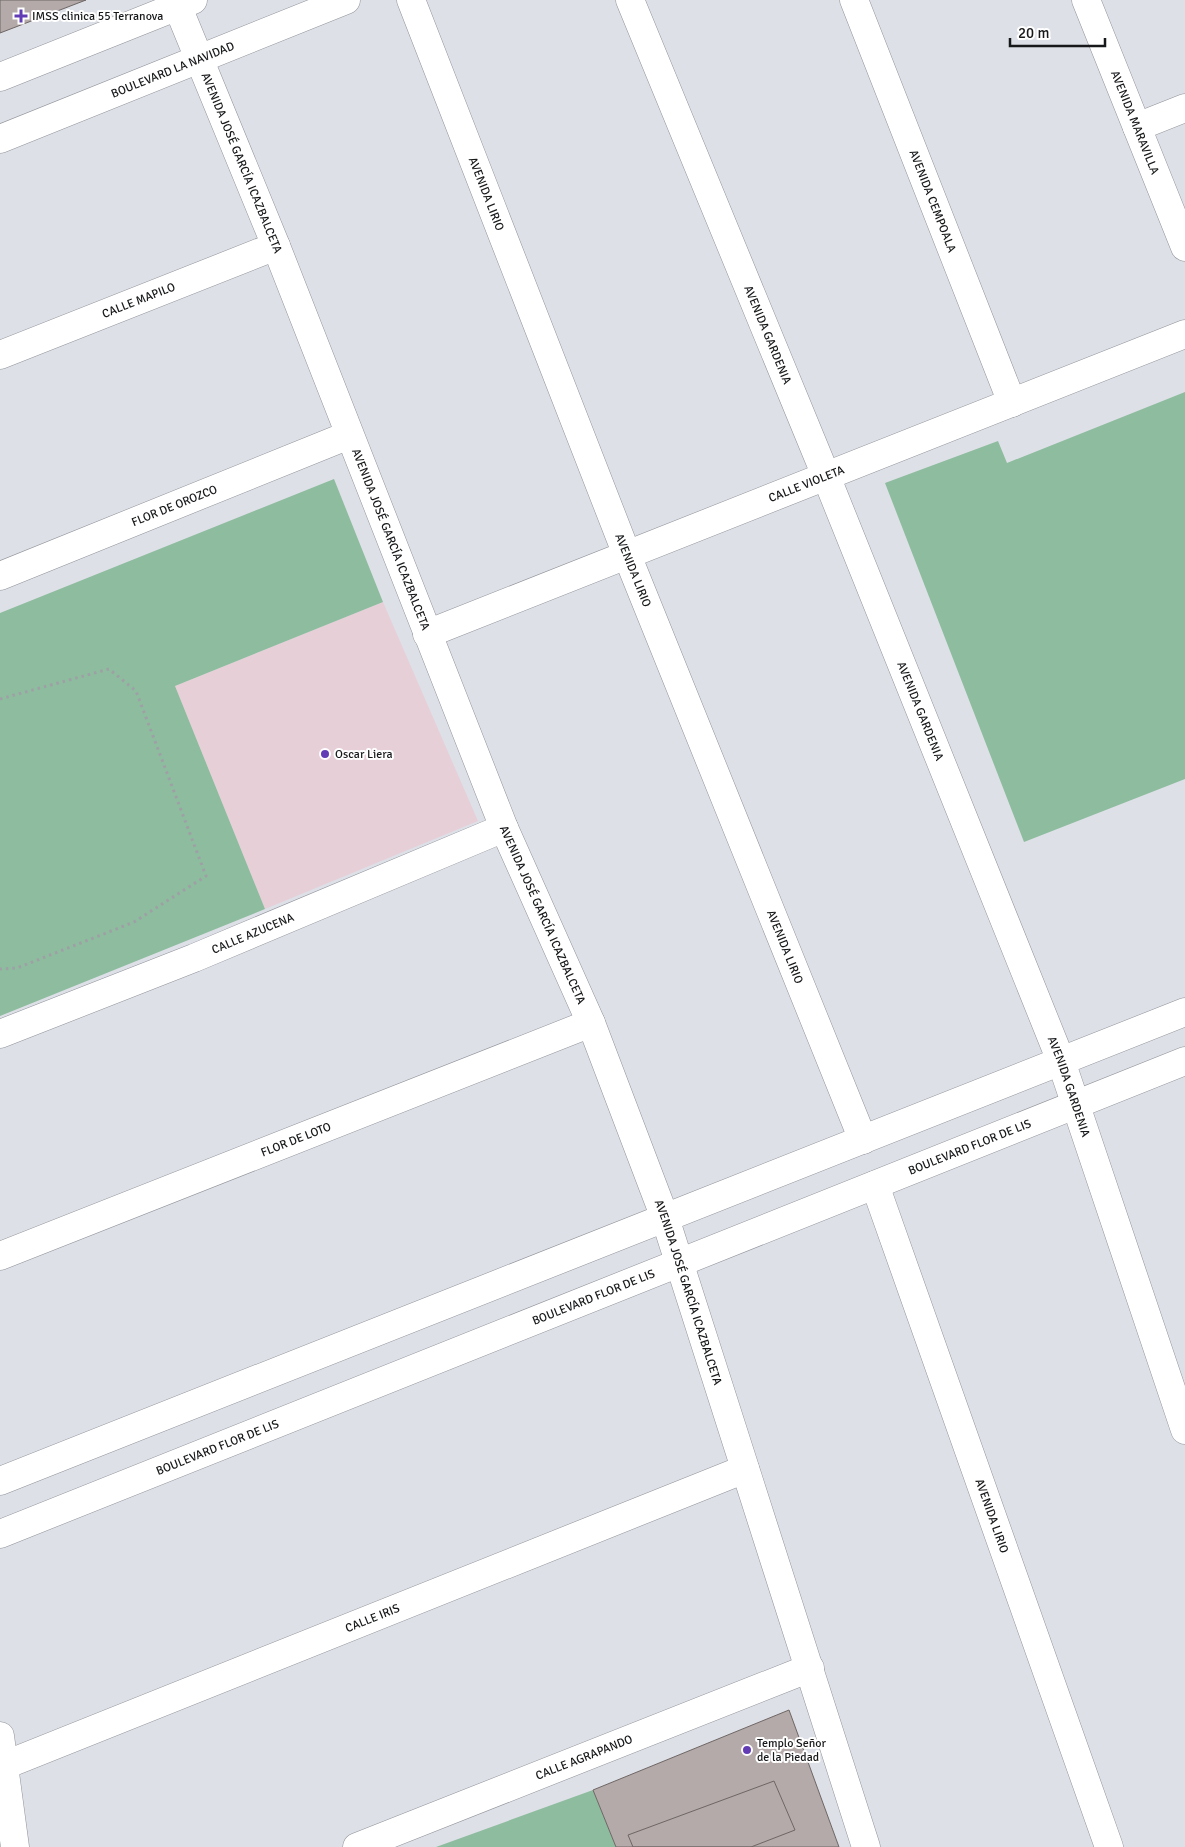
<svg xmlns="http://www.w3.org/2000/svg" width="1185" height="1847" viewBox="0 0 1185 1847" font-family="Signika,sans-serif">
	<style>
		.education { fill: #e7cfd7 }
		.green { fill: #8ebc9e }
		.building { fill: #b3aaa9; stroke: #6e6664 }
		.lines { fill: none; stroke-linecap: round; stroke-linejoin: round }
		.minor-casing { stroke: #91939a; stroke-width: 29 }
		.tertiary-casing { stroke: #91939a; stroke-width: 29 }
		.path { stroke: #9ea0a6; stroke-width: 3; stroke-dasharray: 2.5 4; stroke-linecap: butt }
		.minor { stroke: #fff; stroke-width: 28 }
		.tertiary { stroke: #fff; stroke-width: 28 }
		.poi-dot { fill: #613cb4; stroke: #fff; stroke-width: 2 }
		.labels { text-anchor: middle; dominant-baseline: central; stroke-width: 4; stroke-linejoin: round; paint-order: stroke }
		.poi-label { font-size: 12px; fill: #17181a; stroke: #fff; text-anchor: start }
		.street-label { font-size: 12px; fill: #17181a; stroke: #fff }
	</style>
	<rect width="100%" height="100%" fill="#dde0e7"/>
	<path class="education" d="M383,602L478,821L265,909L175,686Z"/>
	<path class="green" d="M1185,392V779L1024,842L885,483L998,441L1007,463Z
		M334,479L383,602L175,686L265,909L0,1016V613Z
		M593,1790L616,1847H436Z"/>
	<path class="building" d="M0,0H86L0,33Z
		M789,1710L839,1847H616L593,1790Z
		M774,1781L795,1830L751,1847H633L628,1835Z"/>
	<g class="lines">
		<defs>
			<g id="minor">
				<path id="s1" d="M175,0L276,246L504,828L591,1023L665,1218L866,1847"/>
				<path id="s2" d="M411,0L627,555L863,1140"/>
				<path id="s3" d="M630,0L826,476L1061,1061L1185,1430"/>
				<path id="s4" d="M854,0L1012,403"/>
				<path id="s5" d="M1086,0L1185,247"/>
				<path d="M1137,127L1185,108"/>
				<path id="s6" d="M0,355L276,246"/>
				<path id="s7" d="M0,576L349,435"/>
				<path id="s8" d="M427,634L1185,334"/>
				<path id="s9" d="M0,1034L194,958L504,828"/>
				<path id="s10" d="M875,1185L1109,1847"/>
				<path id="s11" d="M0,1256L591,1023"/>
				<path d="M0,1736L15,1847"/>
				<path id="s12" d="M0,1767L745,1469"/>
				<path id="s13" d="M357,1847L810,1668"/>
			</g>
			<g id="tertiary">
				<path d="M0,77L193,0"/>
				<path id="s14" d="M0,139L346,0"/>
				<path d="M0,1481L1185,1012"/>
				<path id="s15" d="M0,1534L1185,1061"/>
			</g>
		</defs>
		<use href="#minor" class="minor-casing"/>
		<use href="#tertiary" class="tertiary-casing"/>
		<path class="path" d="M0,699L109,669L136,691L206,876L134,922L17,968L0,969"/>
		<use href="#minor" class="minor"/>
		<use href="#tertiary" class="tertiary"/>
	</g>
	<g class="poi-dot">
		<path d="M18.5 8.5h5v5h5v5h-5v5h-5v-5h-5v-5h5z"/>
		<circle cx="325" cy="754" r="5"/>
		<circle cx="747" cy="1750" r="5"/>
	</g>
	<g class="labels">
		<g class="poi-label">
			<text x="32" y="16">IMSS clinica 55 Terranova</text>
			<text x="335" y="754">Oscar Liera</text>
			<text x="757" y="1743">Templo Señor<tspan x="757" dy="14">de la Piedad</tspan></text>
		</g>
		<g class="street-label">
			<text stroke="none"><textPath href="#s14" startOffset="186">BOULEVARD LA NAVIDAD</textPath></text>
			<text stroke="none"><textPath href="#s5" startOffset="132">AVENIDA MARAVILLA</textPath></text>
			<text stroke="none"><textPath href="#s1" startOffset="176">AVENIDA JOSÉ GARCÍA ICAZBALCETA</textPath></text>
			<text stroke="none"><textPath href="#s2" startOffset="208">AVENIDA LIRIO</textPath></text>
			<text stroke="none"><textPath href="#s4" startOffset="216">AVENIDA CEMPOALA</textPath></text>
			<text stroke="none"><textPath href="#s6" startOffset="149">CALLE MAPILO</textPath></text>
			<text stroke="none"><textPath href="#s3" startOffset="362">AVENIDA GARDENIA</textPath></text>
			<text stroke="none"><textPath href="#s8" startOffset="408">CALLE VIOLETA</textPath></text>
			<text stroke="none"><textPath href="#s7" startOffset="188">FLOR DE OROZCO</textPath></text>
			<text stroke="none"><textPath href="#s1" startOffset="581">AVENIDA JOSÉ GARCÍA ICAZBALCETA</textPath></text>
			<text stroke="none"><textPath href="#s2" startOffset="612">AVENIDA LIRIO</textPath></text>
			<text stroke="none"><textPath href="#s3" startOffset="768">AVENIDA GARDENIA</textPath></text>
			<text stroke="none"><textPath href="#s1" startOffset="986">AVENIDA JOSÉ GARCÍA ICAZBALCETA</textPath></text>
			<text stroke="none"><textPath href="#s9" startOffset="272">CALLE AZUCENA</textPath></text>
			<text stroke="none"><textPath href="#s2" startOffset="1018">AVENIDA LIRIO</textPath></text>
			<text stroke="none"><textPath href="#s3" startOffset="1172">AVENIDA GARDENIA</textPath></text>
			<text stroke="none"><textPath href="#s11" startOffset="318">FLOR DE LOTO</textPath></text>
			<text stroke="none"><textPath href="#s15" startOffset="1044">BOULEVARD FLOR DE LIS</textPath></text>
			<text stroke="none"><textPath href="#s1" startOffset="1391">AVENIDA JOSÉ GARCÍA ICAZBALCETA</textPath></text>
			<text stroke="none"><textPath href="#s15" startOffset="639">BOULEVARD FLOR DE LIS</textPath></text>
			<text stroke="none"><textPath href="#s15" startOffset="234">BOULEVARD FLOR DE LIS</textPath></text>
			<text stroke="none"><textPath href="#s10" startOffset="351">AVENIDA LIRIO</textPath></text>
			<text stroke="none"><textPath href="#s12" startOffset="401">CALLE IRIS</textPath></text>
			<text stroke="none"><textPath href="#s13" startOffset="244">CALLE AGRAPANDO</textPath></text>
		</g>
	</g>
	<path d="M1010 38v8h95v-8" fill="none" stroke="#17181a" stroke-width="2.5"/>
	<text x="1018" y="38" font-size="15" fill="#17181a" stroke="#ffffff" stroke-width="4" paint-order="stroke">20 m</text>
</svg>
